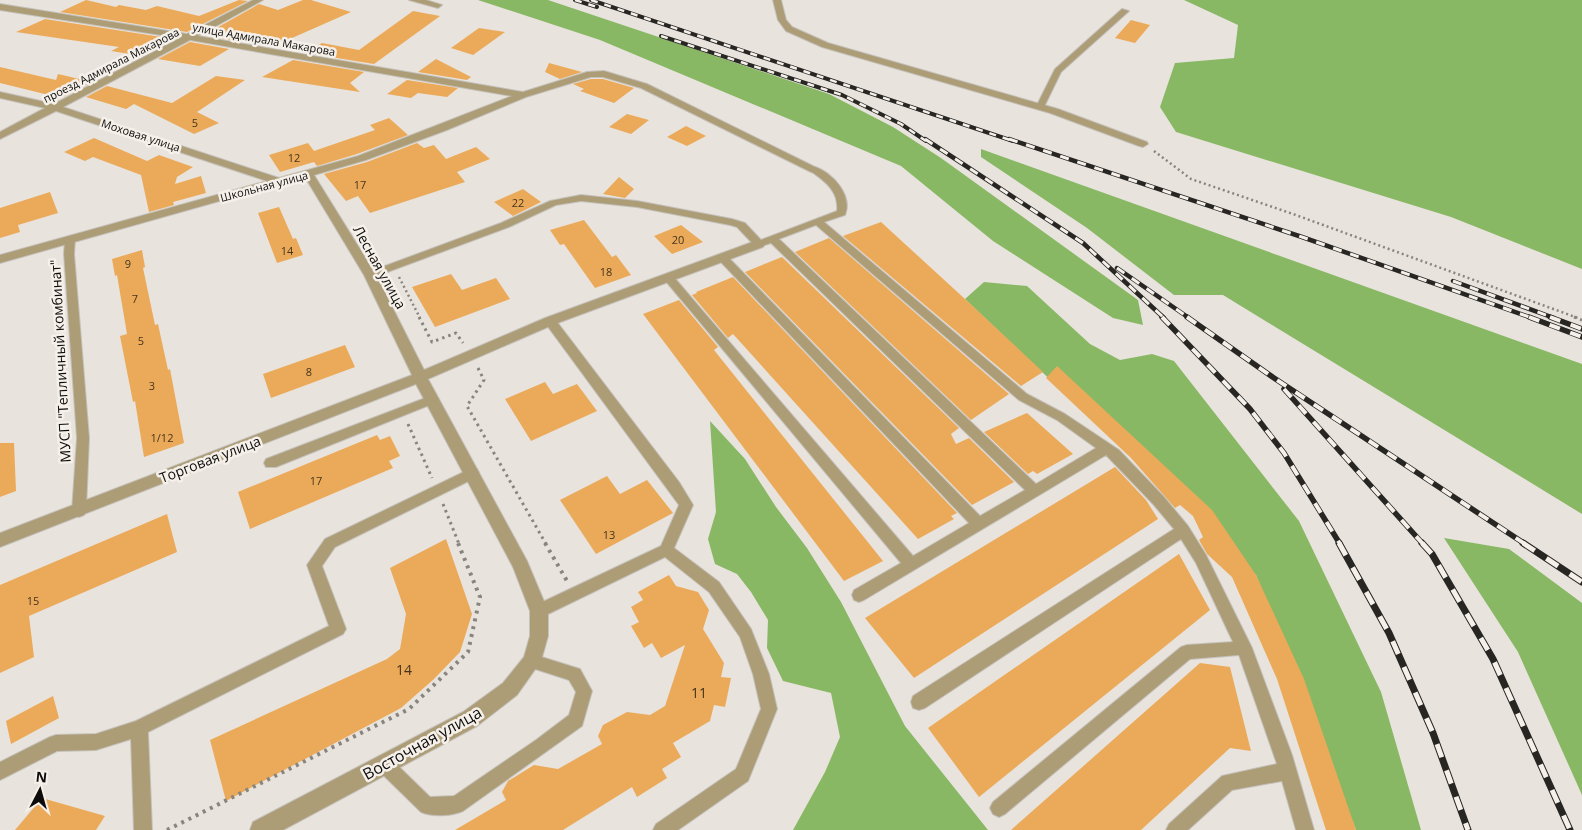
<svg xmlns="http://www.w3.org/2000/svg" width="1582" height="830" viewBox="0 0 1582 830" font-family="'Open Sans',sans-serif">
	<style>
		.forest { fill: #89b865 }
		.building { fill: #ebaa59 }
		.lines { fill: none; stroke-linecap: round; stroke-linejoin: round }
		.service-casing { stroke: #c5c1bb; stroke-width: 2 }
		.minor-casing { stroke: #c5c1bb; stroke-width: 2 }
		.path-far2 { stroke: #888581; stroke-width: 2.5; stroke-dasharray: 2 3; stroke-linecap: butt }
		.path-far1 { stroke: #888581; stroke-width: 3; stroke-dasharray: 2.5 4; stroke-linecap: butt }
		.path { stroke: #888581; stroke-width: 4; stroke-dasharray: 3 5; stroke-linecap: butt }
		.service { fill: #ac9d77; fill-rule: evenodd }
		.minor { fill: #ac9d77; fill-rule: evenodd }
		.rail-far3-casing { stroke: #272623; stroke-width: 4 }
		.rail-far2-casing { stroke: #272623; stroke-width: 4.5 }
		.rail-far1-casing { stroke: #272623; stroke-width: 5.5 }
		.rail-casing { stroke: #272623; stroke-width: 7 }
		.rail-far3 { stroke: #f5f0ea; stroke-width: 2.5; stroke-dasharray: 7; stroke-linecap: butt }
		.rail-far2 { stroke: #f5f0ea; stroke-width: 3; stroke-dasharray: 9; stroke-linecap: butt }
		.rail-far1 { stroke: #f5f0ea; stroke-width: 4; stroke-dasharray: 11; stroke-linecap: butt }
		.rail { stroke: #f5f0ea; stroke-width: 5; stroke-dasharray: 14; stroke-linecap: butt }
		.labels { text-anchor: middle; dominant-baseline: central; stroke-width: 5; stroke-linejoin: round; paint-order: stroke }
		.far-street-label { font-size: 11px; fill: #0d0c0a; stroke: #f5f0ea }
		.number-label { font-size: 11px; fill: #44341e }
		.street-label { font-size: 14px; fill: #0d0c0a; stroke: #f5f0ea }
		.near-number-label { font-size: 14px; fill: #44341e }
		.near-street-label { font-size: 16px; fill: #0d0c0a; stroke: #f5f0ea }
	</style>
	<rect width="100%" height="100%" fill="#e8e3dd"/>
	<path class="forest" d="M478,0H548L829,94L893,127L941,158L1138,300L1143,325L1113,318L993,241L901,166L600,40Z
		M1184,0H1582V269L1451,217L1176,132L1160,107L1175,63L1234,58L1238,25Z
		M981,149L1582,364V514L1223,295H1174L1087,228L981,157Z
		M984,282L1027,286L1090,344L1120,360L1152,354L1174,361L1299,521L1381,692L1421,830H1356L1256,575L965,299Z
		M710,421L745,459L776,507L807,548L841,602L905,726L988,830H793L825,772L840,737L831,693L783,681L767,648L768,620L751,592L737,574L715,564L708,539L716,512Z
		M1444,538L1509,549L1582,603V795L1518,652Z"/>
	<path class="building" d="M86,0L116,7L119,5L146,10L157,6L199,16L239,0L248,1L187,32L60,12Z
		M303,0H311L351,12L283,42L251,36L242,42L204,35L259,4L278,10Z
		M413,11L440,16L374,64L306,53L322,43L359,50Z
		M45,19L174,39L142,56L111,51L119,47L16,32Z
		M1131,20L1150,25L1135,43L1115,38Z
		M479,28L505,32L473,55L451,48Z
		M190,42L229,49L200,66L158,59Z
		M436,59L471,77L467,80L418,72Z
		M293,60L364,72L350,83L360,92L262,77Z
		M549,63L582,72L560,79L545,72Z
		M0,67L56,80L58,74L92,82L61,98L0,83Z
		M216,76L245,80L197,112L219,123L194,134L134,104L126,109L86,97L107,86L172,103Z
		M591,79H603L634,88L614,103L580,91L584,89L573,84Z
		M407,80L458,88L447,97L418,93L411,98L387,94Z
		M627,114L649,120L631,134L609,127Z
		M389,118L408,135L357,154L317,166L314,162L280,172L269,155L308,143L314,151L375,130L370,125Z
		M686,126L706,136L687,146L667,137Z
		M94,138L147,161L159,155L193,167L177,177L175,184L201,176L206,193L173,202L174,205L149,212L141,175L93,157L85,161L64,152Z
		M417,143L424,148L434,145L446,159L476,147L490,159L457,172L465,182L370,213L358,196L346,201L324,174L367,162Z
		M619,177L634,189L625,198L603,194Z
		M523,189L541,202L513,216L494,202Z
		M50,192L58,213L18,225L20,232L0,238V208Z
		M279,207L293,239L296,238L303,255L277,263L258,213Z
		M584,220L612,257L616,255L631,275L595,288L564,244L560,245L550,230Z
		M881,222L965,299L1043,372L1021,386L843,236Z
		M681,225L703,242L672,254L654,236Z
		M829,238L1009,394L971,420L795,252Z
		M142,250L145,267L143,268L155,325L158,324L168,370L170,369L184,443L144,457L135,401L133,402L120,336L127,334L117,275L115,276L112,259Z
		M782,257L959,428L951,434L956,444L969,438L1014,482L972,505L745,272Z
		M451,274L462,290L496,278L510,299L435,327L412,287Z
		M733,277L957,513L951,516L954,519L918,539L733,334L728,338L692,295L697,293L696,292Z
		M679,300L718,347L714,350L883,561L844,581L643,314Z
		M345,345L355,367L271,398L263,374Z
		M1057,366L1212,510L1256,575L1304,679L1356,830H1326L1277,679L1232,577L1207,554L1199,540L1203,537L1193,516L1180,505L1175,508L1131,458L1046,378Z
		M545,382L553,394L577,384L597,411L531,441L505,399Z
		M1027,413L1073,454L1037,474L1033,471L1028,474L984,432Z
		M377,435L380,440L390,436L400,456L389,461L393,468L250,529L238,492Z
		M0,443H14L16,491L0,497Z
		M1115,467L1146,500L1158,519L914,678L865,618Z
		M607,476L620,494L647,480L673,513L596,554L560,500Z
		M167,514L177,552L29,616L34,657L0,673V585Z
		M446,539L472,614L460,652L434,679L401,708L226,801L210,740L387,659L400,649L406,614L390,568Z
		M1179,554L1210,610L979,797L928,728Z
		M669,575L676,586L698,592L709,610L703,629L724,663L721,677L731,678L725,707L714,705L710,721L673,743L681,757L662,769L667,778L637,797L632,787L563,830H455L506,800L502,792L508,781L513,778L534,765L558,769L602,744L598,736L603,725L627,712L650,715L665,706L685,645L661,658L652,643L644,648L631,626L639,622L631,607L643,600L638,592Z
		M1200,663L1230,667L1251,751L1230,748L1141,830H1011Z
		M53,696L59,718L11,744L6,721Z
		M42,798L105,816L96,830H15Z"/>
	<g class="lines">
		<defs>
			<path id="service" d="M1122,9L1129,11L1061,72L1044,107L1037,109L1036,107L1055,69Z
				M815,167C833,173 853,196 845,215L824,222L1027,394L1065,414L1119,450L1164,497L1188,526L1206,555L1252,648L1292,755L1314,830H1296L1282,781L1232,790L1188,830H1166L1169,824L1222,776L1277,764L1239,655L1190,659L1005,814L999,817L993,814L990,808L993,802L1181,647L1187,645L1233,642L1196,563L1181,539L925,708L919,710L913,708L911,702L913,696L1174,529L1154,505L1106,455L864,600L859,602L854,600L852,595L854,590L901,563L664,279L663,277L664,275H672L913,556L969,523L718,259L717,257L718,255H726L980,516L1025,490L771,243L759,247L755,246L737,227L730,225L637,207L581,201L556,205L509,227L374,277H366L365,275L366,273L501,223L550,201L581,195L637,201L732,219L745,223L761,240L837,211C839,192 826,182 812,172V168ZM816,225L1019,400L1057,420L1096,448L1036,484L779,239Z
				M70,236L75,239L74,254L89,438L86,511L84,515L79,517L74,515L72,511L77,438L64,254L65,239Z
				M550,317L554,318L679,482L693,505L674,548L719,582L751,629L769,674L777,709L748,781L678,830H653L656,824L736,769L761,709L753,674L740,637L709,592L665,557L544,616L539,618L534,616L531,611L534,606L661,546L679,505L546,324L544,321Z
				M433,395L439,399L437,402L276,467H266L264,463L266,459Z
				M472,468L477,469L479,473L477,477L335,547L322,566L346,629L343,634L148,732L152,830H134L131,739L96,750L57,751L0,780V762L50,737L56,735L96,734L136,721L329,626L307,565L325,539Z
				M532,654L580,669L592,691L582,726L463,811C452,816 432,817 421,812L378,770L375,764L378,758L384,755L390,758L430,797L454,796L536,740L569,715L576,692L569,680L526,666L524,661L526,656Z"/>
			<path id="minor" d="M253,0H263L198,36L523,92L587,72L604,71L647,84L821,170L815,173L811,172L641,88L603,77H591L526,97L447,130L366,160L314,175L376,275L424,370L545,318L755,241L759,240L765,244L763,247L555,324L428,379L527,561L548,611V636L541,661L517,695L477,726L283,830H250L253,822L463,712L503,683L524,657L530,636V611L513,567L416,384L0,547V533L412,375L364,275L305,177L0,263V255L267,181L56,111L0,139V132L45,108L0,98V92L54,104L180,38L0,10V4L187,34ZM190,40L512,96L358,156L279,178L63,107Z
				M409,0H426L442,5L438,8Z
				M773,0H781L786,20L792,27L828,43L1058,109L1147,142L1148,144L1143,147L1139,146L1050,113L822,47L786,31L778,20Z"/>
		</defs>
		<use href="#service" class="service-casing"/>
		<use href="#minor" class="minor-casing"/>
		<path class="path-far2" d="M1154,151L1191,179L1293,214L1578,318
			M399,277L420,318"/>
		<path class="path-far1" d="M419,317L432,342L456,333L463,343
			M1574,317L1582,320
			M478,368L484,380L467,406L546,544
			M408,424L432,478
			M443,504L459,544"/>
		<path class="path" d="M545,543L567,581
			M167,830L409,709L468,652L480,597L458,543"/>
		<use href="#service" class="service"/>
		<use href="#minor" class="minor"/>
		<defs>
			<path id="rail-far3" d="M575,0L597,7
				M591,0L1013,141
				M661,36L842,95L901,124L926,141"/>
			<path id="rail-far2" d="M925,139L1083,243L1164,318
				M1009,139L1302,237L1532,318
				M1117,268L1189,318
				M1453,281L1554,318"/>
			<path id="rail-far1" d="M1162,317L1250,409L1284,453L1340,544
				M1187,317L1274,378L1525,544
				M1529,317L1582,337
				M1550,317L1582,329
				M1284,389L1423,544"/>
			<path id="rail" d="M1339,543L1389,633L1433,733L1468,830
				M1422,543L1432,554L1493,659L1570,830
				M1523,543L1582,582"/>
		</defs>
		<use href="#rail-far3" class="rail-far3-casing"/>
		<use href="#rail-far2" class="rail-far2-casing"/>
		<use href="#rail-far1" class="rail-far1-casing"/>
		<use href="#rail" class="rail-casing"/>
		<use href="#rail-far3" class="rail-far3"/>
		<use href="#rail-far2" class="rail-far2"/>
		<use href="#rail-far1" class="rail-far1"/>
		<use href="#rail" class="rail"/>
	</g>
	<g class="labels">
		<g class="far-street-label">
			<text transform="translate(264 39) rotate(10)">улица Адмирала Макарова</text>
			<text transform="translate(111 65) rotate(-27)">проезд Адмирала Макарова</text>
			<text transform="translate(141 135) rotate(18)">Моховая улица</text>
			<text transform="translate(264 186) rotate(-15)">Школьная улица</text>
		</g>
		<g class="number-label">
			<text x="195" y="122">5</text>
			<text x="294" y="157">12</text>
			<text x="360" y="184">17</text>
			<text x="518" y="202">22</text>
			<text x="678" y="239">20</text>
			<text x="287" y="250">14</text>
			<text x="128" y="263">9</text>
			<text x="606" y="271">18</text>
			<text x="135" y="298">7</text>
			<text x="141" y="340">5</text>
			<text x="309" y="371">8</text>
			<text x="152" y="385">3</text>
			<text x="162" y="437">1/12</text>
			<text x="316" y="480">17</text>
			<text x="609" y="534">13</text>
			<text x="33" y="600">15</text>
		</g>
		<g class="street-label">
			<text transform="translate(380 267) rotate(61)">Лесная улица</text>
			<text transform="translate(60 361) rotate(-93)">МУСП "Тепличный комбинат"</text>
			<text transform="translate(210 459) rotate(-21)">Торговая улица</text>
		</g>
		<g class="near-number-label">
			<text x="404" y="669">14</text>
			<text x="699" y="692">11</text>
		</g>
		<g class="near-street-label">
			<text transform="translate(422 743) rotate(-29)">Восточная улица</text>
		</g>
	</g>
	<g transform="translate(40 790) rotate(6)" stroke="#f5f0ea" stroke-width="4" paint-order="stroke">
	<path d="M0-4L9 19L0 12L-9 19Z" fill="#0d0c0a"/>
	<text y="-8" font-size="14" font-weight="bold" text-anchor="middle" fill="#0d0c0a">N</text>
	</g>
</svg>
